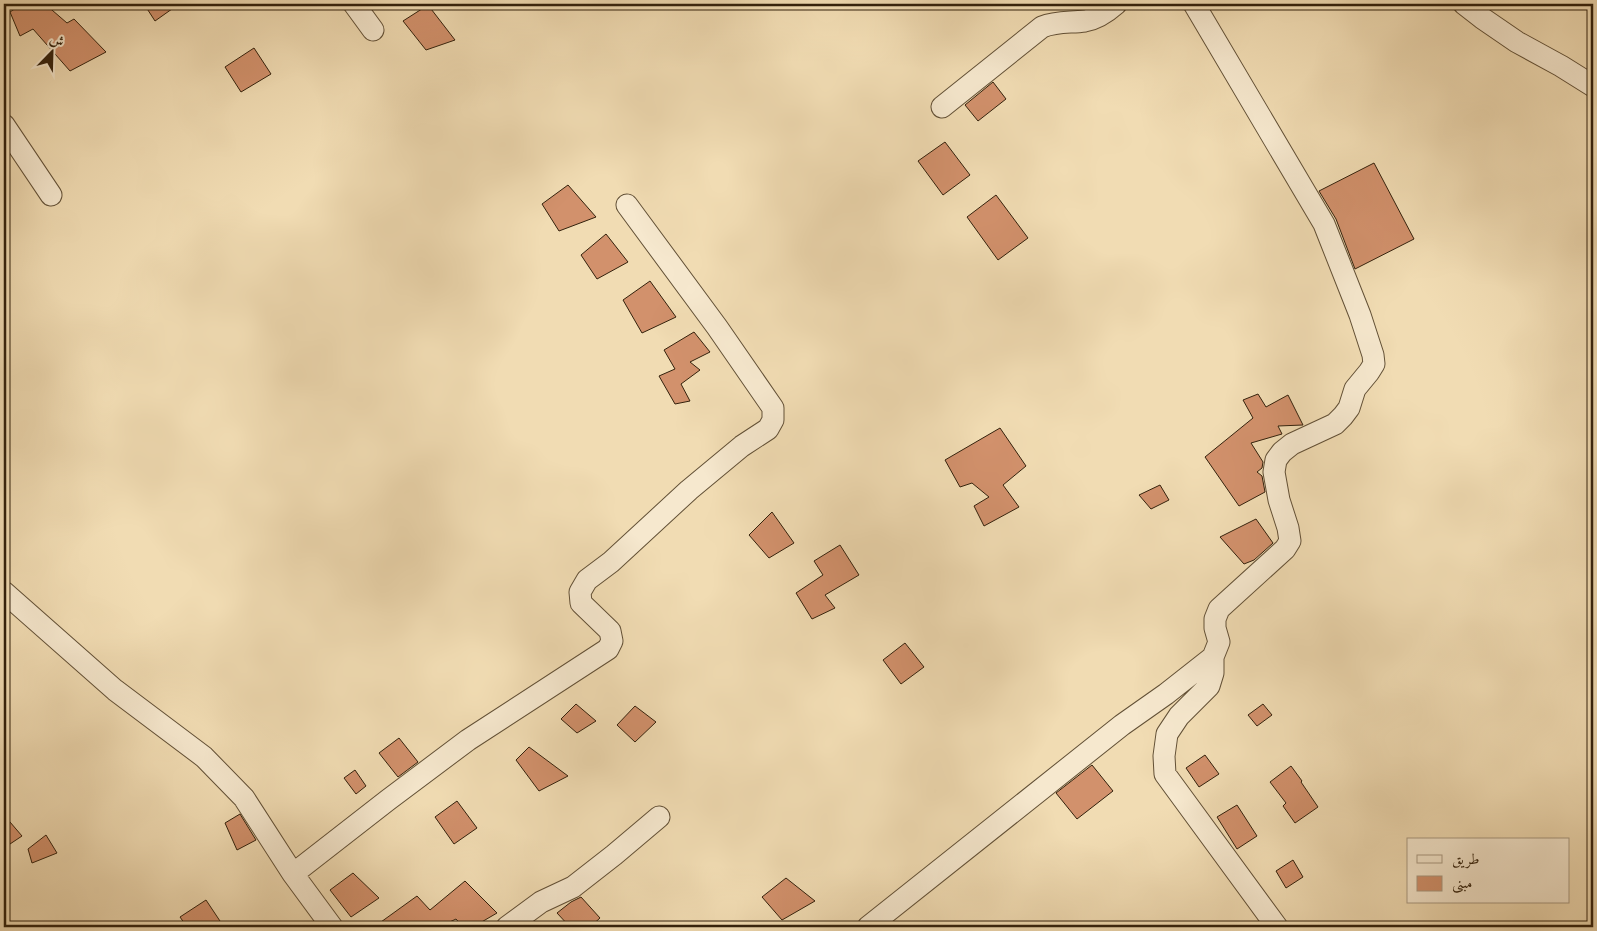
<svg xmlns="http://www.w3.org/2000/svg" width="1597" height="931" viewBox="0 0 1597 931" font-family="'Libre Caslon Text',Amiri,serif">
	<style>
		.building { fill: #d2916c; stroke: #33210c }
		.lines { fill: none; stroke-linecap: round; stroke-linejoin: round }
		.minor-casing { stroke: #625036; stroke-width: 23 }
		.minor { stroke: #f6e8ce; stroke-width: 21 }
	</style>
	<rect width="100%" height="100%" fill="#f1dcb3"/>
	<filter id="stains"><feTurbulence type="fractalNoise" baseFrequency=".004" numOctaves="4"/><feColorMatrix values="0 0 0 0 .2 0 0 0 0 .09 0 0 0 0 .02 0 0 0 .5 -.17"/></filter>
	<radialGradient id="worn" r=".72"><stop offset=".6" stop-color="#630" stop-opacity="0"/><stop offset="1" stop-color="#630" stop-opacity=".3"/></radialGradient>
	<path class="building" d="M22,4H45L67,23L74,19L106,52L70,71L33,29L20,36L10,12Z
		M144,4H179L155,21Z
		M428,5L455,40L426,50L403,21Z
		M254,48L271,74L241,92L225,67Z
		M993,82L1006,99L978,121L965,105Z
		M945,142L970,175L943,195L918,161Z
		M1374,163L1414,239L1355,269L1336,219L1319,191Z
		M568,185L596,217L559,231L542,204Z
		M996,195L1028,238L998,260L967,217Z
		M606,234L628,262L597,279L581,255Z
		M650,281L676,317L642,333L623,300Z
		M694,332L710,352L690,362L700,370L681,384L690,401L675,404L659,376L675,369L664,350Z
		M1258,394L1266,407L1288,395L1303,425L1278,426L1282,434L1251,443L1263,462L1262,468L1257,472L1262,476L1265,492L1239,506L1205,457L1253,418L1243,400Z
		M1000,428L1026,466L1003,485L1019,507L984,526L974,506L989,497L972,483L960,487L945,460Z
		M1160,485L1169,500L1151,509L1139,495Z
		M772,512L794,543L769,558L749,535Z
		M1256,519L1273,543L1254,560L1244,564L1220,537Z
		M840,545L859,575L825,595L835,608L812,619L796,593L823,575L814,561Z
		M905,643L924,667L901,684L883,660Z
		M576,704L596,721L577,733L561,719Z
		M1263,704L1272,715L1257,726L1248,715Z
		M635,706L656,722L635,742L617,725Z
		M399,738L418,762L398,777L379,753Z
		M529,747L568,776L539,791L516,760Z
		M1205,755L1219,774L1199,787L1186,768Z
		M1092,765L1113,791L1077,819L1056,793Z
		M1291,766L1302,781L1301,782L1318,807L1295,823L1283,806L1286,803L1270,782Z
		M355,770L366,786L356,794L344,778Z
		M457,801L477,828L454,844L435,817Z
		M1237,805L1257,836L1237,849L1217,817Z
		M240,814L256,840L237,850L225,823Z
		M4,815L22,836L4,848Z
		M46,835L57,853L32,863L28,849Z
		M1293,860L1303,877L1286,888L1276,871Z
		M353,873L379,898L351,917L330,890Z
		M786,878L815,901L782,920L762,897Z
		M465,881L497,913L473,927H463L456,919L439,927H374L417,896L430,910Z
		M581,897L600,918L590,927H570L557,913L571,902Z
		M206,900L224,927H187L180,917Z"/>
	<g class="lines">
		<defs>
			<path id="minor" d="M354,4L373,30
				M1194,4L1324,224L1360,315L1373,355L1374,364L1369,372L1355,389L1349,408L1343,416L1335,424L1292,444L1282,452L1276,460L1274,472L1279,500L1288,528L1290,541L1285,549L1219,609L1215,619V628L1219,642L1213,657V673L1209,686L1179,716L1167,734L1164,756L1165,774L1277,927
				M1464,4L1482,18L1517,42L1561,66L1593,86
				M942,107L1042,27C1057,21 1070,23 1085,21C1097,19 1107,12 1116,4
				M4,125L51,195
				M4,592L115,690L204,757L244,798L293,874L332,927
				M293,874L388,800L468,740L608,649L612,641L610,631L581,603L580,592L587,580L611,562L689,490L742,446L768,429L773,420V408L717,327L627,205
				M507,927L541,902L573,887L614,855L659,817
				M868,927L1122,725L1166,694L1213,657"/>
		</defs>
		<use href="#minor" class="minor-casing"/>
		<use href="#minor" class="minor"/>
	</g>
	<rect width="1597" height="931" fill="none" stroke="#f1dcb3" stroke-width="20"/>
	<rect x="5" y="5" width="1587" height="921" fill="none" stroke="#33210c" stroke-width="2.5"/>
	<rect x="10" y="10" width="1577" height="911" fill="none" stroke="#33210c"/>
	<rect x="1407" y="838" width="162" height="65" fill="#f6e8ce" stroke="#a89880"/>
	<rect x="1417" y="855" width="25" height="8" fill="#f6e8ce" stroke="#a89880"/>
	<text x="1452" y="864" font-size="15" fill="#33210c">طريق</text>
	<rect x="1417" y="876" width="25" height="15" fill="#d2916c" stroke="#a89880"/>
	<text x="1452" y="888" font-size="15" fill="#33210c">مبنى</text>
	<g transform="translate(52 52) rotate(23)" stroke="#f6e8ce" stroke-width="4" paint-order="stroke">
	<path d="M0-4L9 19L0 12L-9 19Z" fill="#33210c"/>
	<text y="-8" font-size="14" font-weight="bold" text-anchor="middle" fill="#33210c">ش</text>
	</g>
	<rect width="100%" height="100%" filter="url(#stains)"/>
	<rect width="100%" height="100%" fill="url(#worn)"/>
</svg>
